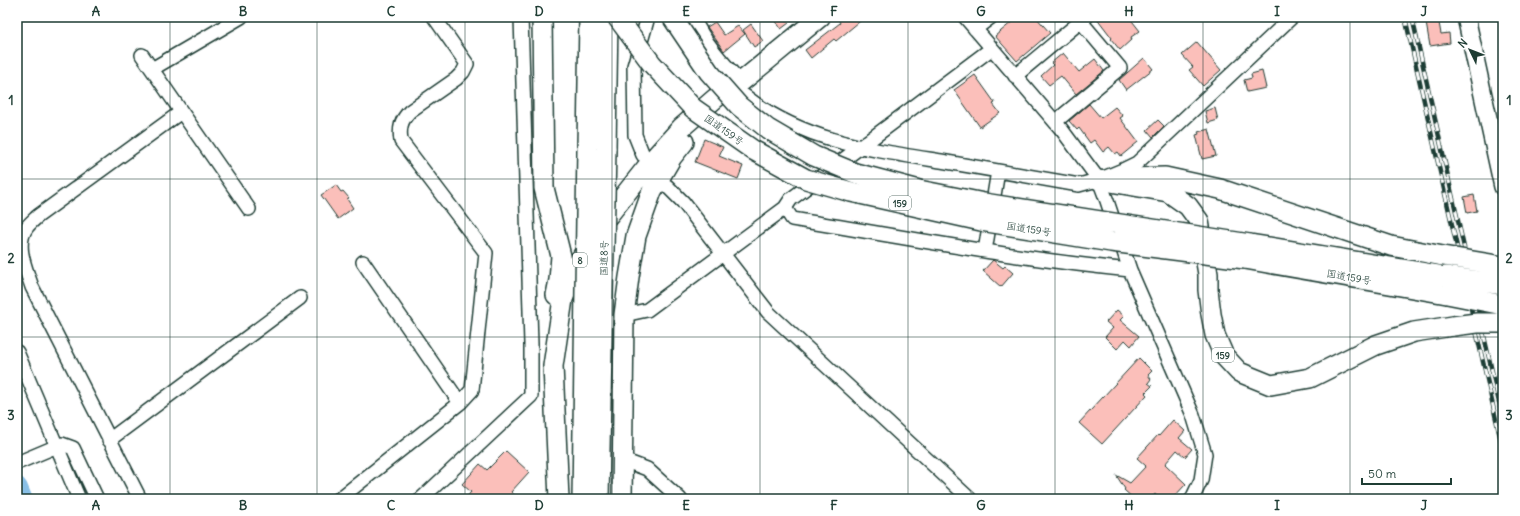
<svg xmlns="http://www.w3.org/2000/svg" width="1520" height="516" viewBox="0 0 1520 516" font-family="Delius,'Klee One',sans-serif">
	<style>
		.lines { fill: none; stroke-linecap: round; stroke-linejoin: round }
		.river { stroke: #88bfe6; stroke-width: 21 }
		.building { fill: #fbbfba; stroke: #1f3d34 }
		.minor-casing { stroke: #1f3d34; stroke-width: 16 }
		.major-casing { stroke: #1f3d34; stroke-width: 20 }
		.highway-casing { stroke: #1f3d34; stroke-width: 22 }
		.minor { stroke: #fff; stroke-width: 13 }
		.major { stroke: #fff; stroke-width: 17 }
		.highway { stroke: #fff; stroke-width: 19 }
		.rail-casing { stroke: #1f3d34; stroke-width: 4.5 }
		.rail { stroke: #fff; stroke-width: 3; stroke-dasharray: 9; stroke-linecap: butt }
		.highway-bridge-casing { stroke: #1f3d34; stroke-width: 22; stroke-linecap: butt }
		.highway-bridge { stroke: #fff; stroke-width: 19 }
		.grid { fill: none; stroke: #1f3d34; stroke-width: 1; stroke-opacity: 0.55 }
		.labels { text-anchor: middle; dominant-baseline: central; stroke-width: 3; stroke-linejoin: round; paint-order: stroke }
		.shield { fill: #fff; stroke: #627771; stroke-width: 1 }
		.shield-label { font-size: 9px; font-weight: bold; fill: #1f3d34 }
		.street-label { font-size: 10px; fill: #1f3d34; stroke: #fff }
		.neatline { fill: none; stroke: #1f3d34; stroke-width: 1.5 }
		.grid-label { font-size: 13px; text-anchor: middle; font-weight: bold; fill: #1f3d34 }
	</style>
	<rect width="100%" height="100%" fill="#fff"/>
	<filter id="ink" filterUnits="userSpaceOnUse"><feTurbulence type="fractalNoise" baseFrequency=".025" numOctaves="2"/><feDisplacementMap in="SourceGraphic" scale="8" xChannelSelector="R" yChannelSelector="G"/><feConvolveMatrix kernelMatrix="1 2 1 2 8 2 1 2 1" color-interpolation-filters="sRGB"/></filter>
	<g filter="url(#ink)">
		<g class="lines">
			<path class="river" d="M17,487L22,499"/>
		</g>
		<path class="building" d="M773,17H784L789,23L781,29Z
			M844,17H865L836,41L834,39L811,58L805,50L840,23L839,21Z
			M1018,17H1036L1050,33L1017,61L995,36Z
			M1096,17H1129L1140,31L1131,37L1132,39L1120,50L1111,39L1112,38Z
			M1425,17H1438L1441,34L1449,33L1450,43L1430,46Z
			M715,22L724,35L738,26L745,34L724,51L707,27Z
			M751,24L763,41L754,47L743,30Z
			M1197,42L1221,70L1203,86L1189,70L1193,67L1182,55Z
			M1063,53L1079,72L1095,59L1104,71L1076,94L1061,76L1049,85L1041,76L1053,65L1051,63Z
			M1144,58L1153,69L1126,90L1119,80Z
			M1262,71L1266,88L1247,92L1244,80L1252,78L1251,74Z
			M975,75L995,103L993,104L1000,113L980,127L954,90Z
			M1089,104L1101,118L1115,107L1123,116L1120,118L1138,142L1121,156L1118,152L1115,154L1109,147L1103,152L1094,140L1090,143L1079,128L1077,130L1069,121Z
			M1215,108L1218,120L1208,123L1205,111Z
			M1158,120L1164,126L1153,137L1147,130Z
			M1209,129L1216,156L1202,159L1196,135L1199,134L1198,132Z
			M704,139L723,147L719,156L743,166L738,179L695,162Z
			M336,185L341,192L343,191L349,198L347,199L353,208L338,219L321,195Z
			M1474,195L1477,211L1467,213L1464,197Z
			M993,260L1003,268L1005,266L1013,273L1001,287L983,271Z
			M1117,310L1124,316L1120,320L1139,336L1131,346L1125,340L1117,349L1105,337L1113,328L1106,322Z
			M1139,358L1152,371L1148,375L1151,379L1148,383L1152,386L1145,393L1147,395L1102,444L1079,423Z
			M1173,420L1185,431L1179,438L1192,449L1185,457L1177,450L1165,464L1186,484L1172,499H1160L1155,494L1150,499H1134L1124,490L1125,489L1116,475L1130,483L1146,466L1137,458L1158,435L1159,436Z
			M506,451L529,472L511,492L519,499H465L471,492L462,484L480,464L487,470Z"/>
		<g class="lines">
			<defs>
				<path id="minor" d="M693,17C704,42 722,62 741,82
					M965,17L1062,130L1099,180L1107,201L1130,270L1193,415L1205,454L1201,480L1192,499
					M975,29L991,17
					M142,55L249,209
					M152,69L241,17
					M1015,76L1086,17
					M745,96C802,141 872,150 941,161C987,169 1033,177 1079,185C1100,180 1118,173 1137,163L1292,17
					M1055,122L1120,68L1077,17
					M643,155L635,135L634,66L648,17
					M667,186L683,202L768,312L970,499
					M785,208L792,219C904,237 1017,259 1130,270
					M985,251L998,171
					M363,262L460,403
					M624,315L647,310L785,208L791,199L991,49
					M17,352L79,499
					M109,440L300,298
					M623,460L647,469L680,499
					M17,463L62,444L73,448L97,499
					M140,499L32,287C26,269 14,244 27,227C30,223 35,219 38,216L181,112
					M339,499L460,403L472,390L486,253L401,141C399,128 401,120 410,111L456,79L463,72L467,64L434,17
					M421,499L531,396V344L521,17"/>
				<path id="major" d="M1466,17L1503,187"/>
				<path id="highway" d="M542,17L544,188L561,256L559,280L556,295
					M587,148L589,17
					M606,149L608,17
					M1132,178L1165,177L1220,189L1391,246L1443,256
					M1099,180L1168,192L1188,206L1199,221L1208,274V290L1211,314L1215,335L1224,356L1239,372L1271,385L1310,378L1376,345L1414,332L1453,326
					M1250,244L1445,276
					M1245,259L1447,294
					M559,499L553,366L563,299L576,267L600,226L654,158L681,128L718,96L741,82L820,17
					M622,499L624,315L629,277L636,236L652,191L672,157L684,142"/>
			</defs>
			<use href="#minor" class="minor-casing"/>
			<use href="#major" class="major-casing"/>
			<use href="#highway" class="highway-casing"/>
			<use href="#minor" class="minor"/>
			<use href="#major" class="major"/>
			<use href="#highway" class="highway"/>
			<defs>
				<path id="rail" d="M1405,17L1503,450
					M1412,17L1503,420"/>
			</defs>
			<use href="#rail" class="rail-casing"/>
			<use href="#rail" class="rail"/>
			<defs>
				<path id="highway-bridge" d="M617,17L652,64L693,108L753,150L806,179L851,192L981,221L1111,242L1245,259
					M672,17L709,72L739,106L768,129L814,156L855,173L919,190L984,203L1250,244
					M1443,256L1503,266
					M1445,276L1503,285
					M1447,294L1503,305
					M1453,326L1477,323H1503
					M582,499L587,148
					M599,499L606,149"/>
			</defs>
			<use href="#highway-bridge" class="highway-bridge-casing"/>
			<use href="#highway-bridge" class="highway-bridge"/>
		</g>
	</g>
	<path class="grid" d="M170,17V499M317,17V499M465,17V499M612,17V499M760,17V499M908,17V499M1055,17V499M1203,17V499M1350,17V499M17,179H1503M17,337H1503"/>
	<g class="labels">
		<g class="shield">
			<rect x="889" y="196" width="22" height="14" rx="3"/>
			<rect x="573" y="253" width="14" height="14" rx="3"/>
			<rect x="1212" y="348" width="22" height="14" rx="3"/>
		</g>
		<g class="shield-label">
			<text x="900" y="203">159</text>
			<text x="580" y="260">8</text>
			<text x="1223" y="355">159</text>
		</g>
		<g class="street-label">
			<text transform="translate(724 130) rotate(35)">国道159号</text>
			<text transform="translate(1029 229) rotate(9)">国道159号</text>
			<text transform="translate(604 258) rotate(-89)">国道8号</text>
			<text transform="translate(1349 277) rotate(10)">国道159号</text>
		</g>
	</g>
	<rect width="1520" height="516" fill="none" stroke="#fff" stroke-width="44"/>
	<g transform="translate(1470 50) rotate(313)" stroke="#ffffff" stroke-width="3" paint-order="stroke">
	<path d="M0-3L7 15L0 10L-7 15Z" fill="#1f3d34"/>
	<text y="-6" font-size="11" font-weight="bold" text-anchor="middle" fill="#1f3d34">N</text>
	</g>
	<path d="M1362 478v6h89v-6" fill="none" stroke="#1f3d34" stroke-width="2"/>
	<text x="1368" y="478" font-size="12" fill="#1f3d34" stroke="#ffffff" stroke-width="3" paint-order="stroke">50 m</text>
	<rect x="22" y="22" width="1476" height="472" class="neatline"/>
	<g class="grid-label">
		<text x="96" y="16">A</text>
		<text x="243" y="16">B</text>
		<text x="391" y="16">C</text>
		<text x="539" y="16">D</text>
		<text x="686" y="16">E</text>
		<text x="834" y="16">F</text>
		<text x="981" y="16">G</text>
		<text x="1129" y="16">H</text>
		<text x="1277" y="16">I</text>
		<text x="1424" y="16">J</text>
		<text x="11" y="105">1</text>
		<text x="1509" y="105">1</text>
		<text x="11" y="263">2</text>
		<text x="1509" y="263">2</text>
		<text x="11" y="420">3</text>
		<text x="1509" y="420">3</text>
		<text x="96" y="510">A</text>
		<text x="243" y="510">B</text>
		<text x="391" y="510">C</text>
		<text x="539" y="510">D</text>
		<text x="686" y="510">E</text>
		<text x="834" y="510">F</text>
		<text x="981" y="510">G</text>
		<text x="1129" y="510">H</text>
		<text x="1277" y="510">I</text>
		<text x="1424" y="510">J</text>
	</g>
</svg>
